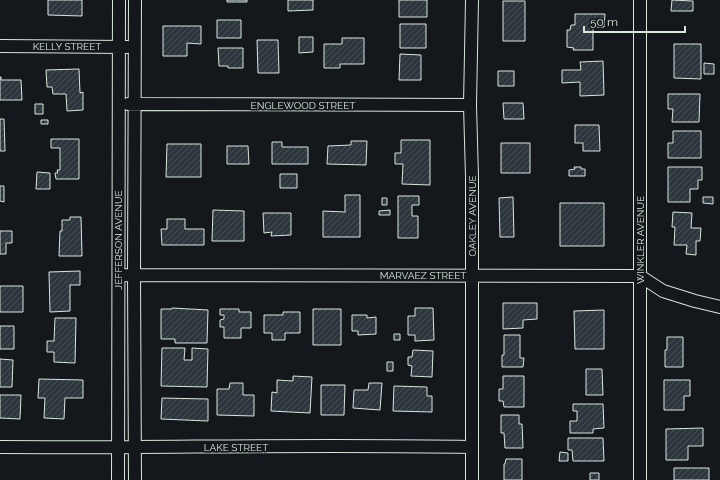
<svg xmlns="http://www.w3.org/2000/svg" width="720" height="480" viewBox="0 0 720 480" font-family="Raleway,sans-serif">
	<style>
		.building { fill: url(#building-hatch); stroke: #d8e6dc }
		.lines { fill: none; stroke-linecap: round; stroke-linejoin: round }
		.minor-casing { stroke: #d8e6dc; stroke-width: 14 }
		.minor { stroke: #14181c; stroke-width: 12 }
		.labels { text-anchor: middle; dominant-baseline: central; stroke-width: 3; stroke-linejoin: round; paint-order: stroke }
		.street-label { font-size: 10px; fill: #d8e6dc; stroke: #14181c }
	</style>
	<defs>
		<pattern id="building-hatch" width="6" height="6" patternUnits="userSpaceOnUse"><rect width="6" height="6" fill="#2c363c"/><path d="M-1 1l2-2M0 6l6-6M5 7l2-2" fill="none" stroke="#4a5358"/></pattern>
	</defs>
	<rect width="100%" height="100%" fill="#14181c"/>
	<path class="building" d="M48,0H82V16L48,15Z
		M227,0H247V2H227Z
		M288,0H313V10L288,11Z
		M399,0H427V17H399Z
		M672,0L693,1V11H671Z
		M503,1H525V41H503Z
		M575,14H605L604,27H593V50H573L574,48L567,47V30H570L571,25H575Z
		M217,20H241V38H217Z
		M400,24H426V48H400Z
		M163,26H201V44L187,43V56H163Z
		M299,37H313V52L299,53Z
		M342,38H364V64H340V68H324V44H342Z
		M257,40H278L279,73H258Z
		M674,44H701V79L674,78Z
		M218,48H243V68H228V66H219Z
		M400,54L421,55V80H399Z
		M603,61L604,95L580,96V82L562,83V70H581L580,62Z
		M704,63L714,64V74H704Z
		M79,69L80,93L83,92V110L67,111L66,94H53L52,87H47L46,70Z
		M498,71H514V86H498Z
		M0,77H1V80H21L22,100H0Z
		M668,94H700L699,122H672L673,109H668Z
		M503,103H523L524,119H504Z
		M35,104H43V114H35Z
		M0,119H4L5,151H0Z
		M41,120H48V124H41Z
		M575,125H599L600,151H583V143H575Z
		M673,131H701V158H668V143H673Z
		M51,139H79V179H56L55,173H58L57,170H60V148H51Z
		M401,140H430V185L402,184L403,164H395V153H401Z
		M351,141H367L366,165L327,164L328,146L351,145Z
		M272,142H282V147H308V164H272Z
		M501,143H530V173H501Z
		M167,144H201V177H166Z
		M227,146H248L249,164H227Z
		M574,167H581V169H585V176H569V170L575,169Z
		M668,167H702V180H698V189H690V202H668Z
		M37,172L50,173V189H36Z
		M280,174H297V188H280Z
		M0,186H4V202L0,201Z
		M345,195H360V237H323V211L345,212Z
		M398,196H419V205H412V216H418V238H398Z
		M513,197L514,237H500L499,198Z
		M703,197H713V204L703,203Z
		M382,198H387V205H382Z
		M560,203H604V246H560Z
		M213,210L244,211V241H212Z
		M390,210V215H379V211Z
		M673,212L692,213L691,228H701L700,241H696V255L686,254L687,245H674L675,227H672Z
		M263,213H291V235L271,236L272,232L264,233Z
		M70,217H81L82,256H59L60,231H62V220H70Z
		M167,219H185V229H204V245H162L161,229H167Z
		M0,231H12V243H6V254H0Z
		M80,271V285H70V311L50,312L49,272Z
		M0,286H23V312H0Z
		M503,303H537V319L523,320V328L503,329Z
		M172,308L208,310L207,343H175V339H161V309H172Z
		M415,308H433L434,340L415,341V335H408V316H415Z
		M220,309H239V312H251V328H241V338H224V327H220V320L224,319V315H220Z
		M313,309H341V345H313Z
		M604,310V349H575L574,311Z
		M283,312H300V333H285V340H272V333H264V315H283Z
		M352,315H367V318L376,317V334L358,335V331H352Z
		M55,318H76L75,363L54,362V352H47V341H54Z
		M0,326H14V349H0Z
		M394,334H400V340H394Z
		M504,335H520V358H524L523,367H502V355H504Z
		M667,337H683V367H665V350H667Z
		M162,348H185L184,360H192V348L208,349L207,387L161,386Z
		M413,350L433,351L432,377L411,376L412,366L408,365V357H412Z
		M0,359L13,360L12,387H0Z
		M387,362H393V371H387Z
		M586,369H602L603,395H586Z
		M293,376L312,377L310,413L271,411L272,392L277,393V380L293,381Z
		M503,376H524V407H504L503,401H499V389H503Z
		M39,379L83,380V398H65L64,419L44,418L45,398H38Z
		M664,380H690V396H684V410H664Z
		M230,383H243V395H254V416L217,415V389H229Z
		M369,383H382L380,410L353,408L354,390H368Z
		M321,385H345L344,415H321Z
		M394,386L427,387V396H432V412L393,411Z
		M0,395H21L20,419L0,418Z
		M162,398L208,399V421L161,419Z
		M573,404H603L604,428L593,429V433H570V421H577V411H573Z
		M501,415H519V424H522L523,448H505L504,433H501Z
		M703,428V446H688V460H666V429Z
		M568,438H603L604,461H573L572,450H568Z
		M560,452L568,453V461H559Z
		M506,459H522V480H504V464H505Z
		M674,468H709V480H674Z
		M590,473H599V480H590Z"/>
	<g class="lines">
		<defs>
			<path id="minor" d="M135,0L134,276L135,480
				M472,0L470,105L472,177V480
				M0,46L127,47
				M128,104L470,105
				M119,275L640,276L663,291L695,301L720,307
				M0,447C157,448 314,444 472,447
				M118,480L119,0
				M640,480V0"/>
		</defs>
		<use href="#minor" class="minor-casing"/>
		<use href="#minor" class="minor"/>
	</g>
	<g class="labels">
		<g class="street-label">
			<text x="67" y="46">KELLY STREET</text>
			<text x="303" y="105">ENGLEWOOD STREET</text>
			<text transform="translate(472 216) rotate(-90)">OAKLEY AVENUE</text>
			<text transform="translate(118 240) rotate(-90)">JEFFERSON AVENUE</text>
			<text transform="translate(640 240) rotate(-90)">WINKLER AVENUE</text>
			<text x="423" y="275">MARVAEZ STREET</text>
			<text x="236" y="447">LAKE STREET</text>
		</g>
	</g>
	<path d="M584 26v6h101v-6" fill="none" stroke="#d8e6dc" stroke-width="2"/>
	<text x="590" y="26" font-size="12" fill="#d8e6dc" stroke="#14181c" stroke-width="3" paint-order="stroke">50 m</text>
</svg>
